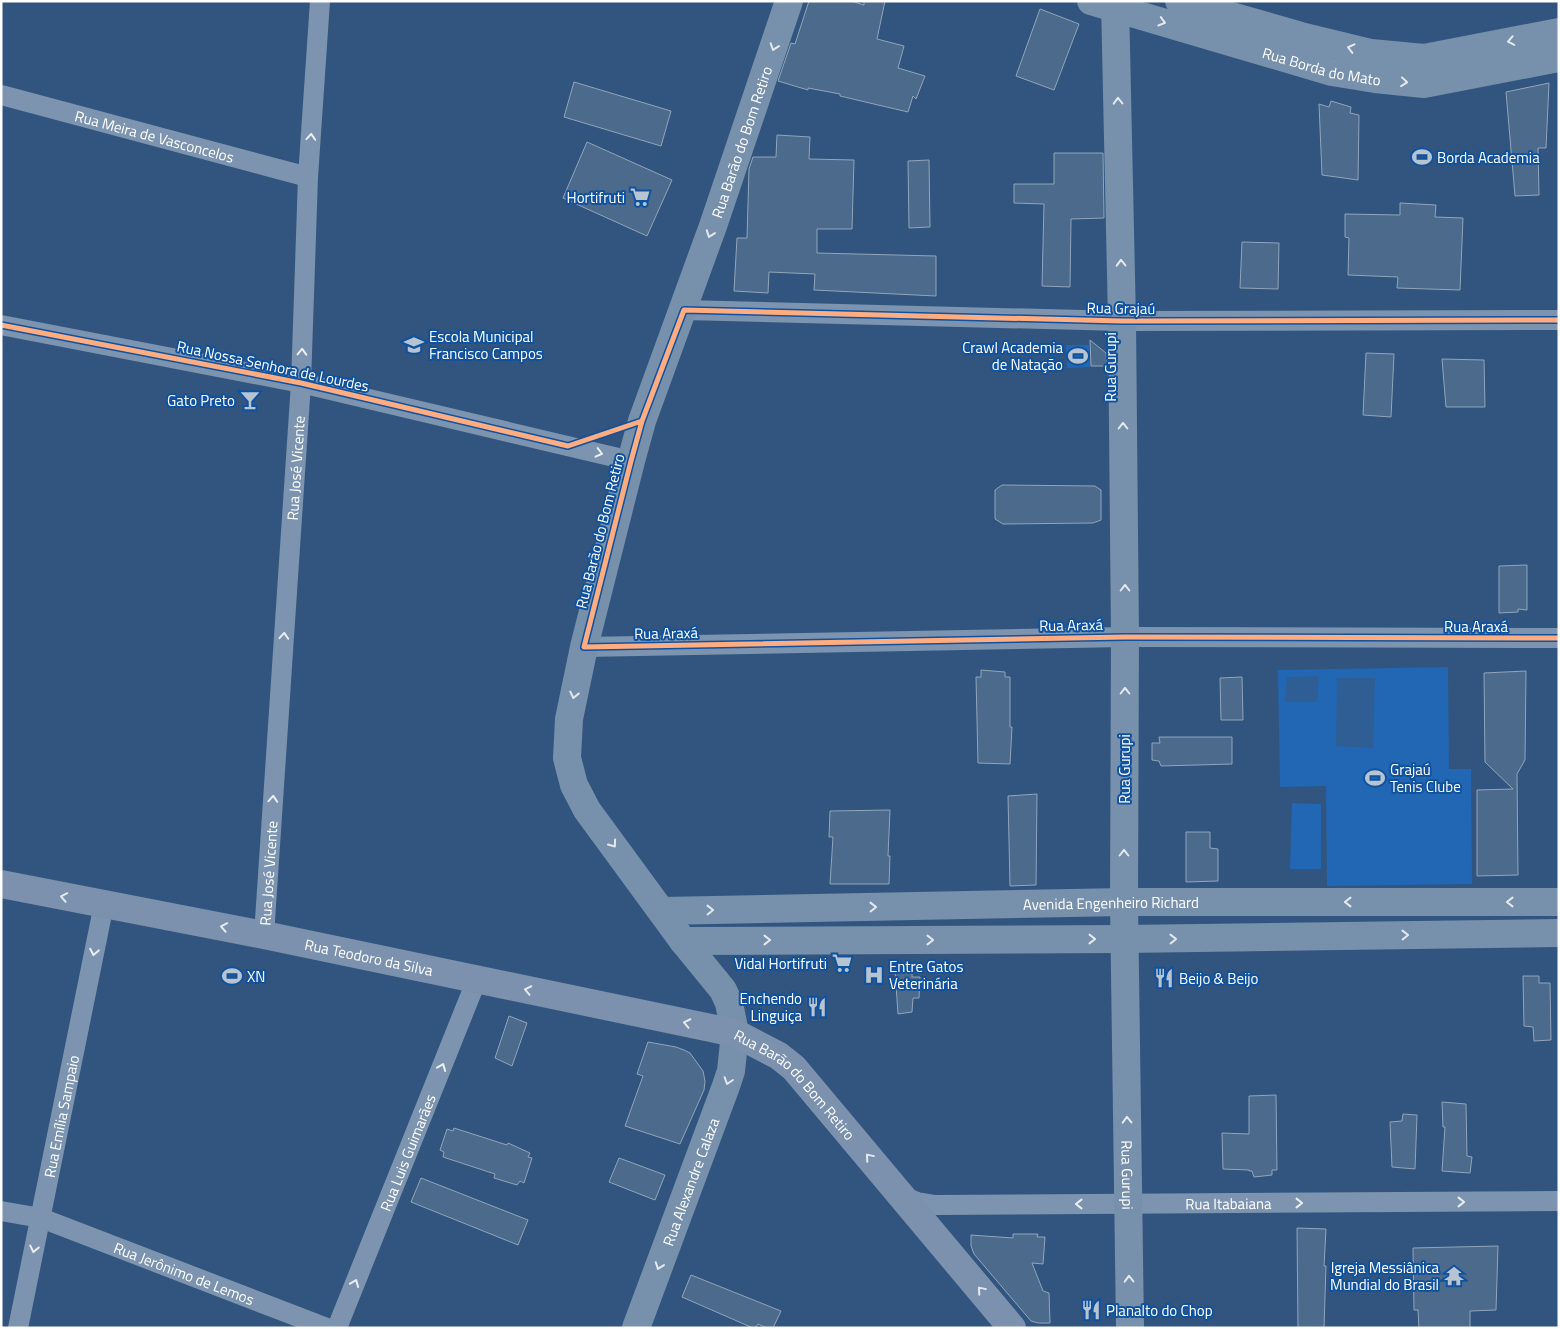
<svg xmlns="http://www.w3.org/2000/svg" width="1560" height="1329" viewBox="0 0 1560 1329" font-family="'Titillium Web',sans-serif">
	<style>
		.park { fill: #2167b4 }
		.water { fill: #2f5e94 }
		.building { fill: #4c6a8b; stroke: #91a5bc }
		.lines { fill: none; stroke-linecap: round; stroke-linejoin: round }
		.street { stroke: #7c94af; stroke-width: 20 }
		.secondary { stroke: #7790ac; stroke-width: 28 }
		.primary { stroke: #7b91ad; stroke-width: 28 }
		.cycleway-casing { stroke: #11529e; stroke-width: 8 }
		.cycleway { stroke: #ffac80; stroke-width: 5 }
		.oneway { stroke: #e4e9ee }
		.oneway2 { stroke: #ebeff3 }
		.oneway3 { stroke: #e5e9ef }
		.labels { text-anchor: middle; dominant-baseline: central; stroke-width: 4; stroke-linejoin: round; paint-order: stroke }
		.street-label { font-size: 15px; fill: #fff; stroke: #11529e }
		.poi-label { font-size: 15px; fill: #fff; stroke: #11529e; text-anchor: start }
	</style>
	<rect width="100%" height="100%" fill="#31557e"/>
	<path class="park" d="M1066,345H1089L1090,367L1067,368Z
		M1448,667L1449,769H1471L1472,884L1327,886L1326,786L1280,787L1278,670Z
		M1292,803L1321,804V869H1290Z"/>
	<path class="water" d="M1319,676L1317,702H1285L1287,677Z
		M1337,678H1375L1373,748L1336,746Z"/>
	<path class="building" d="M809,1H851L864,5V1H885L877,39L904,46L898,68L925,76L916,99L913,96L908,112L840,96V94L808,88V90L778,81L791,43L795,44Z
		M1040,9L1079,24L1054,90L1016,76Z
		M574,82L671,111L661,146L564,117Z
		M1549,83L1546,148H1538L1539,195L1515,196L1506,92Z
		M1331,101L1351,107L1350,113L1359,115L1358,180L1322,175L1319,104L1329,107Z
		M777,135L810,137L809,159L854,160L852,229H817V253L936,256V296L814,290L815,274L769,272L768,293L734,291L737,238H747L749,169L753,157H776Z
		M587,142L672,180L647,236L563,198Z
		M1054,153H1103L1104,218L1071,219L1070,287L1042,286L1044,204L1014,203V184H1054Z
		M929,160L930,227L909,228L908,161Z
		M1400,203L1436,205L1435,217L1463,218L1460,290L1397,288L1398,277L1348,275L1349,238L1345,237V214L1400,215Z
		M1242,242L1279,243L1278,289L1240,288Z
		M1090,340L1106,353L1107,366H1091Z
		M1366,353L1394,354L1391,417L1363,415Z
		M1442,359L1484,360L1485,407H1446Z
		M1002,485L1095,486L1101,490V520L1093,523L1003,524L995,519V490Z
		M1527,565V610L1518,609V612L1499,613V566Z
		M981,670L1005,672V677H1010V727H1012L1010,764L978,763L976,677H981Z
		M1526,671L1525,760L1517,774L1518,875L1477,876V790L1513,789L1485,762L1484,673Z
		M1242,677L1243,720H1221L1220,678Z
		M1159,737H1232V764L1161,766L1159,761L1152,760V743H1160Z
		M1037,794L1036,885L1010,886L1008,796Z
		M890,810L888,856H890L889,884H830L833,837H829L830,811Z
		M1186,832H1210V848L1218,849V881L1186,882Z
		M895,971L912,973V977H920L919,998H913L912,1012L898,1014Z
		M1523,976H1539V983H1550L1551,1040L1534,1041L1533,1027L1524,1026Z
		M509,1016L527,1023L512,1066L495,1058Z
		M648,1042L676,1047L684,1050L690,1053L703,1071L705,1081L704,1090L680,1144L625,1126L643,1076L637,1074Z
		M1276,1095L1277,1170H1272V1175L1254,1177L1252,1171H1249V1170L1223,1169L1222,1133L1249,1134V1096Z
		M1442,1102L1466,1104L1467,1156L1472,1157L1470,1173L1442,1171L1445,1127H1443Z
		M1403,1114L1417,1115L1415,1169L1392,1167L1390,1122L1402,1121Z
		M454,1128L507,1145L508,1143L530,1153L528,1157L532,1158L524,1183L520,1181L517,1185L494,1178L495,1174L443,1157L444,1152L440,1150L447,1129L453,1131Z
		M619,1158L665,1175L655,1200L609,1182Z
		M421,1178L528,1220L518,1245L411,1202Z
		M1297,1228L1326,1229L1324,1266H1326L1324,1328H1298Z
		M1013,1234H1038L1037,1237H1045L1043,1264L1032,1263L1043,1291L1049,1293L1050,1323H1038L1031,1321L974,1254L971,1246V1235L1013,1238Z
		M1498,1246L1496,1310L1470,1311V1328H1419L1418,1310H1414L1413,1248Z
		M691,1275L781,1311L773,1328H767L758,1324L755,1328H753L682,1297Z"/>
	<g class="lines">
		<g class="street">
			<path id="s1" d="M1,95L308,177"/>
			<path d="M684,310L1122,321L1559,320"/>
			<path d="M1,325L301,383L631,461"/>
			<path d="M584,647L1125,637L1559,638"/>
			<path id="s2" d="M264,935L301,383L308,177L320,1"/>
			<path id="s3" d="M900,1195L917,1202L935,1205L1559,1201"/>
			<path id="s4" d="M1,1211L41,1218L327,1328"/>
			<path id="s5" d="M18,1328L104,904"/>
			<path id="s6" d="M337,1328L477,979"/>
		</g>
		<g class="secondary">
			<path id="s7" d="M1091,1L1332,72L1375,79L1424,84L1559,58"/>
			<path id="s8" d="M1115,1L1122,321L1125,637L1124,902L1130,1328"/>
			<path d="M1179,1L1301,36L1371,53L1424,58L1559,32"/>
			<path id="s9" d="M662,911L1124,902H1559"/>
			<path d="M683,941L1124,939L1559,933"/>
			<path id="s10" d="M636,1328L726,1086L731,1071L735,1033L729,1003L723,990L683,941L587,810L574,785L567,758L569,719L584,647L631,461L642,421L713,226L789,1"/>
		</g>
		<path class="primary" id="s11" d="M1,884L264,935L735,1033L779,1056L794,1068L1012,1328"/>
		<defs>
			<path id="cycleway" d="M1559,320L1122,321L684,310L642,421L631,461L584,647L1125,637L1559,638
				M1,325L301,383L568,446L642,421"/>
		</defs>
		<use href="#cycleway" class="cycleway-casing"/>
		<use href="#cycleway" class="cycleway"/>
	</g>
	<defs><path id="oneway-chevron" d="M-2-3.5L2.5 0L-2 3.5" fill="none" stroke-width="1.6" stroke-linecap="round" stroke-linejoin="round" transform="scale(1.25)"/></defs>
	<g class="oneway">
		<use href="#oneway-chevron" transform="translate(1162 22) rotate(16)"/>
		<use href="#oneway-chevron" transform="translate(1511 41) rotate(169)"/>
		<use href="#oneway-chevron" transform="translate(774 47) rotate(109)"/>
		<use href="#oneway-chevron" transform="translate(1351 48) rotate(-166)"/>
		<use href="#oneway-chevron" transform="translate(1404 82) rotate(6)"/>
		<use href="#oneway-chevron" transform="translate(1118 101) rotate(-91)"/>
		<use href="#oneway-chevron" transform="translate(710 234) rotate(110)"/>
		<use href="#oneway-chevron" transform="translate(1121 263) rotate(-91)"/>
		<use href="#oneway-chevron" transform="translate(1123 426) rotate(-90)"/>
		<use href="#oneway-chevron" transform="translate(1125 588) rotate(-90)"/>
		<use href="#oneway-chevron" transform="translate(1125 691) rotate(-90)"/>
		<use href="#oneway-chevron" transform="translate(574 695) rotate(102)"/>
		<use href="#oneway-chevron" transform="translate(613 844) rotate(54)"/>
		<use href="#oneway-chevron" transform="translate(1124 853) rotate(-90)"/>
		<use href="#oneway-chevron" transform="translate(1348 902) rotate(-180)"/>
		<use href="#oneway-chevron" transform="translate(1510 902) rotate(-180)"/>
		<use href="#oneway-chevron" transform="translate(873 907) rotate(-1)"/>
		<use href="#oneway-chevron" transform="translate(710 910) rotate(-1)"/>
		<use href="#oneway-chevron" transform="translate(1405 935) rotate(-1)"/>
		<use href="#oneway-chevron" transform="translate(1092 939)"/>
		<use href="#oneway-chevron" transform="translate(1173 939) rotate(-1)"/>
		<use href="#oneway-chevron" transform="translate(767 940)"/>
		<use href="#oneway-chevron" transform="translate(930 940)"/>
		<use href="#oneway-chevron" transform="translate(728 1081) rotate(108)"/>
		<use href="#oneway-chevron" transform="translate(1127 1120) rotate(-91)"/>
		<use href="#oneway-chevron" transform="translate(659 1266) rotate(110)"/>
		<use href="#oneway-chevron" transform="translate(1129 1279) rotate(-91)"/>
	</g>
	<g class="oneway2">
		<use href="#oneway-chevron" transform="translate(311 137) rotate(-86)"/>
		<use href="#oneway-chevron" transform="translate(302 352) rotate(-88)"/>
		<use href="#oneway-chevron" transform="translate(599 453) rotate(14)"/>
		<use href="#oneway-chevron" transform="translate(284 636) rotate(-86)"/>
		<use href="#oneway-chevron" transform="translate(273 799) rotate(-86)"/>
		<use href="#oneway-chevron" transform="translate(94 952) rotate(101)"/>
		<use href="#oneway-chevron" transform="translate(442 1067) rotate(-68)"/>
		<use href="#oneway-chevron" transform="translate(1461 1202)"/>
		<use href="#oneway-chevron" transform="translate(1299 1203)"/>
		<use href="#oneway-chevron" transform="translate(1079 1204) rotate(180)"/>
		<use href="#oneway-chevron" transform="translate(34 1249) rotate(102)"/>
		<use href="#oneway-chevron" transform="translate(355 1283) rotate(-68)"/>
	</g>
	<g class="oneway3">
		<use href="#oneway-chevron" transform="translate(64 897) rotate(-169)"/>
		<use href="#oneway-chevron" transform="translate(224 927) rotate(-169)"/>
		<use href="#oneway-chevron" transform="translate(528 990) rotate(-168)"/>
		<use href="#oneway-chevron" transform="translate(687 1023) rotate(-168)"/>
		<use href="#oneway-chevron" transform="translate(869 1157) rotate(-130)"/>
		<use href="#oneway-chevron" transform="translate(981 1290) rotate(-130)"/>
	</g>
	<defs>
		<symbol id="stadium-bare" viewBox="-9 -9 18 18"><path d="M0-5a6.5 5 0 1 0 0 10a6.5 5 0 1 0 0-10ZM-3.5-1.8h7v3.6h-7Z" fill="#b7c4d2" stroke="#11529e" stroke-width="2.5" paint-order="stroke"/></symbol>
		<symbol id="supermarket-bare" viewBox="-9 -9 18 18"><path d="M-6-5.5h2.5l.6 2H6L4.5 2H-2.5L-4.4-4H-6ZM-1.5 3.2a1.3 1.3 0 1 0 .1 0ZM3 3.2a1.3 1.3 0 1 0 .1 0Z" fill="#b7c4d2" stroke="#11529e" stroke-width="2.5" paint-order="stroke"/></symbol>
		<symbol id="school-bare" viewBox="-9 -9 18 18"><path d="M0-5L7-2L0 1L-7-2ZM-4 1L0 2.5L4 1V4Q0 6-4 4Z" fill="#b7c4d2" stroke="#11529e" stroke-width="2.5" paint-order="stroke"/></symbol>
		<symbol id="bar-bare" viewBox="-9 -9 18 18"><path d="M-6-5H6L.8 .8V4.5H3.5V6h-7V4.5H-.8V.8Z" fill="#b7c4d2" stroke="#11529e" stroke-width="2.5" paint-order="stroke"/></symbol>
		<symbol id="hospital-bare" viewBox="-9 -9 18 18"><path d="M-5-5h3v3.5h4V-5h3V5h-3V1.5h-4V5h-3Z" fill="#b7c4d2" stroke="#11529e" stroke-width="2.5" paint-order="stroke"/></symbol>
		<symbol id="restaurant-bare" viewBox="-9 -9 18 18"><path d="M-5-6h1v4h1v-4h1v4h1v-4h1v5L-1.5 .5V6h-2V.5L-5-1ZM5-6V6H3V1.5H1.5Q1.5-4 5-6Z" fill="#b7c4d2" stroke="#11529e" stroke-width="2.5" paint-order="stroke"/></symbol>
		<symbol id="temple-bare" viewBox="-9 -9 18 18"><path d="M0-6L5-2H3V0L6.5 2.5H4V6H1.5V3h-3V6H-4V2.5H-6.5L-3 0V-2H-5Z" fill="#b7c4d2" stroke="#11529e" stroke-width="2.5" paint-order="stroke"/></symbol>
	</defs>
	<g fill-rule="evenodd">
		<use href="#stadium-bare" x="1408" y="143" width="28" height="28"/>
		<use href="#supermarket-bare" x="626" y="183" width="28" height="28"/>
		<use href="#school-bare" x="400" y="331" width="28" height="28"/>
		<use href="#stadium-bare" x="1064" y="342" width="28" height="28"/>
		<use href="#bar-bare" x="236" y="386" width="28" height="28"/>
		<use href="#stadium-bare" x="1361" y="764" width="28" height="28"/>
		<use href="#supermarket-bare" x="828" y="949" width="28" height="28"/>
		<use href="#hospital-bare" x="860" y="961" width="28" height="28"/>
		<use href="#stadium-bare" x="218" y="962" width="28" height="28"/>
		<use href="#restaurant-bare" x="1150" y="964" width="28" height="28"/>
		<use href="#restaurant-bare" x="803" y="993" width="28" height="28"/>
		<use href="#temple-bare" x="1440" y="1262" width="28" height="28"/>
		<use href="#restaurant-bare" x="1077" y="1296" width="28" height="28"/>
	</g>
	<g class="labels">
		<g class="street-label">
			<text stroke="none"><textPath href="#s7" startOffset="240">Rua Borda do Mato</textPath></text>
			<text stroke="none"><textPath href="#s1" startOffset="159">Rua Meira de Vasconcelos</textPath></text>
			<text stroke="none"><textPath href="#s10" startOffset="1281">Rua Barão do Bom Retiro</textPath></text>
			<text transform="translate(1121 308) rotate(1)">Rua Grajaú</text>
			<text transform="translate(273 366) rotate(12)">Rua Nossa Senhora de Lourdes</text>
			<text transform="translate(1110 367) rotate(-90)">Rua Gurupi</text>
			<text stroke="none"><textPath href="#s2" startOffset="468">Rua José Vicente</textPath></text>
			<text transform="translate(600 531) rotate(-76)">Rua Barão do Bom Retiro</text>
			<text transform="translate(1071 625) rotate(-1)">Rua Araxá</text>
			<text x="1476" y="626">Rua Araxá</text>
			<text transform="translate(666 633) rotate(-1)">Rua Araxá</text>
			<text transform="translate(1124 769) rotate(-90)">Rua Gurupi</text>
			<text stroke="none"><textPath href="#s2" startOffset="62">Rua José Vicente</textPath></text>
			<text stroke="none"><textPath href="#s9" startOffset="449">Avenida Engenheiro Richard</textPath></text>
			<text stroke="none"><textPath href="#s11" startOffset="375">Rua Teodoro da Silva</textPath></text>
			<text stroke="none"><textPath href="#s11" startOffset="829">Rua Barão do Bom Retiro</textPath></text>
			<text stroke="none"><textPath href="#s5" startOffset="216">Rua Emília Sampaio</textPath></text>
			<text stroke="none"><textPath href="#s6" startOffset="189">Rua Luis Guimarães</textPath></text>
			<text stroke="none"><textPath href="#s8" startOffset="1174">Rua Gurupi</textPath></text>
			<text stroke="none"><textPath href="#s10" startOffset="156">Rua Alexandre Calaza</textPath></text>
			<text stroke="none"><textPath href="#s3" startOffset="330">Rua Itabaiana</textPath></text>
			<text stroke="none"><textPath href="#s4" startOffset="194">Rua Jerônimo de Lemos</textPath></text>
		</g>
		<g class="poi-label">
			<text x="1437" y="157">Borda Academia</text>
			<text x="625" y="197" text-anchor="end">Hortifruti</text>
			<text x="429" y="336">Escola Municipal<tspan x="429" dy="17">Francisco Campos</tspan></text>
			<text x="1063" y="347" text-anchor="end">Crawl Academia<tspan x="1063" dy="17">de Natação</tspan></text>
			<text x="235" y="400" text-anchor="end">Gato Preto</text>
			<text x="1390" y="769">Grajaú<tspan x="1390" dy="17">Tenis Clube</tspan></text>
			<text x="827" y="963" text-anchor="end">Vidal Hortifruti</text>
			<text x="889" y="966">Entre Gatos<tspan x="889" dy="17">Veterinária</tspan></text>
			<text x="247" y="976">XN</text>
			<text x="1179" y="978">Beijo &amp; Beijo</text>
			<text x="802" y="998" text-anchor="end">Enchendo<tspan x="802" dy="17">Linguiça</tspan></text>
			<text x="1439" y="1267" text-anchor="end">Igreja Messiânica<tspan x="1439" dy="17">Mundial do Brasil</tspan></text>
			<text x="1106" y="1310">Planalto do Chop</text>
		</g>
	</g>
	<rect width="1560" height="1329" fill="none" stroke="#ffffff" stroke-width="5"/>
</svg>
